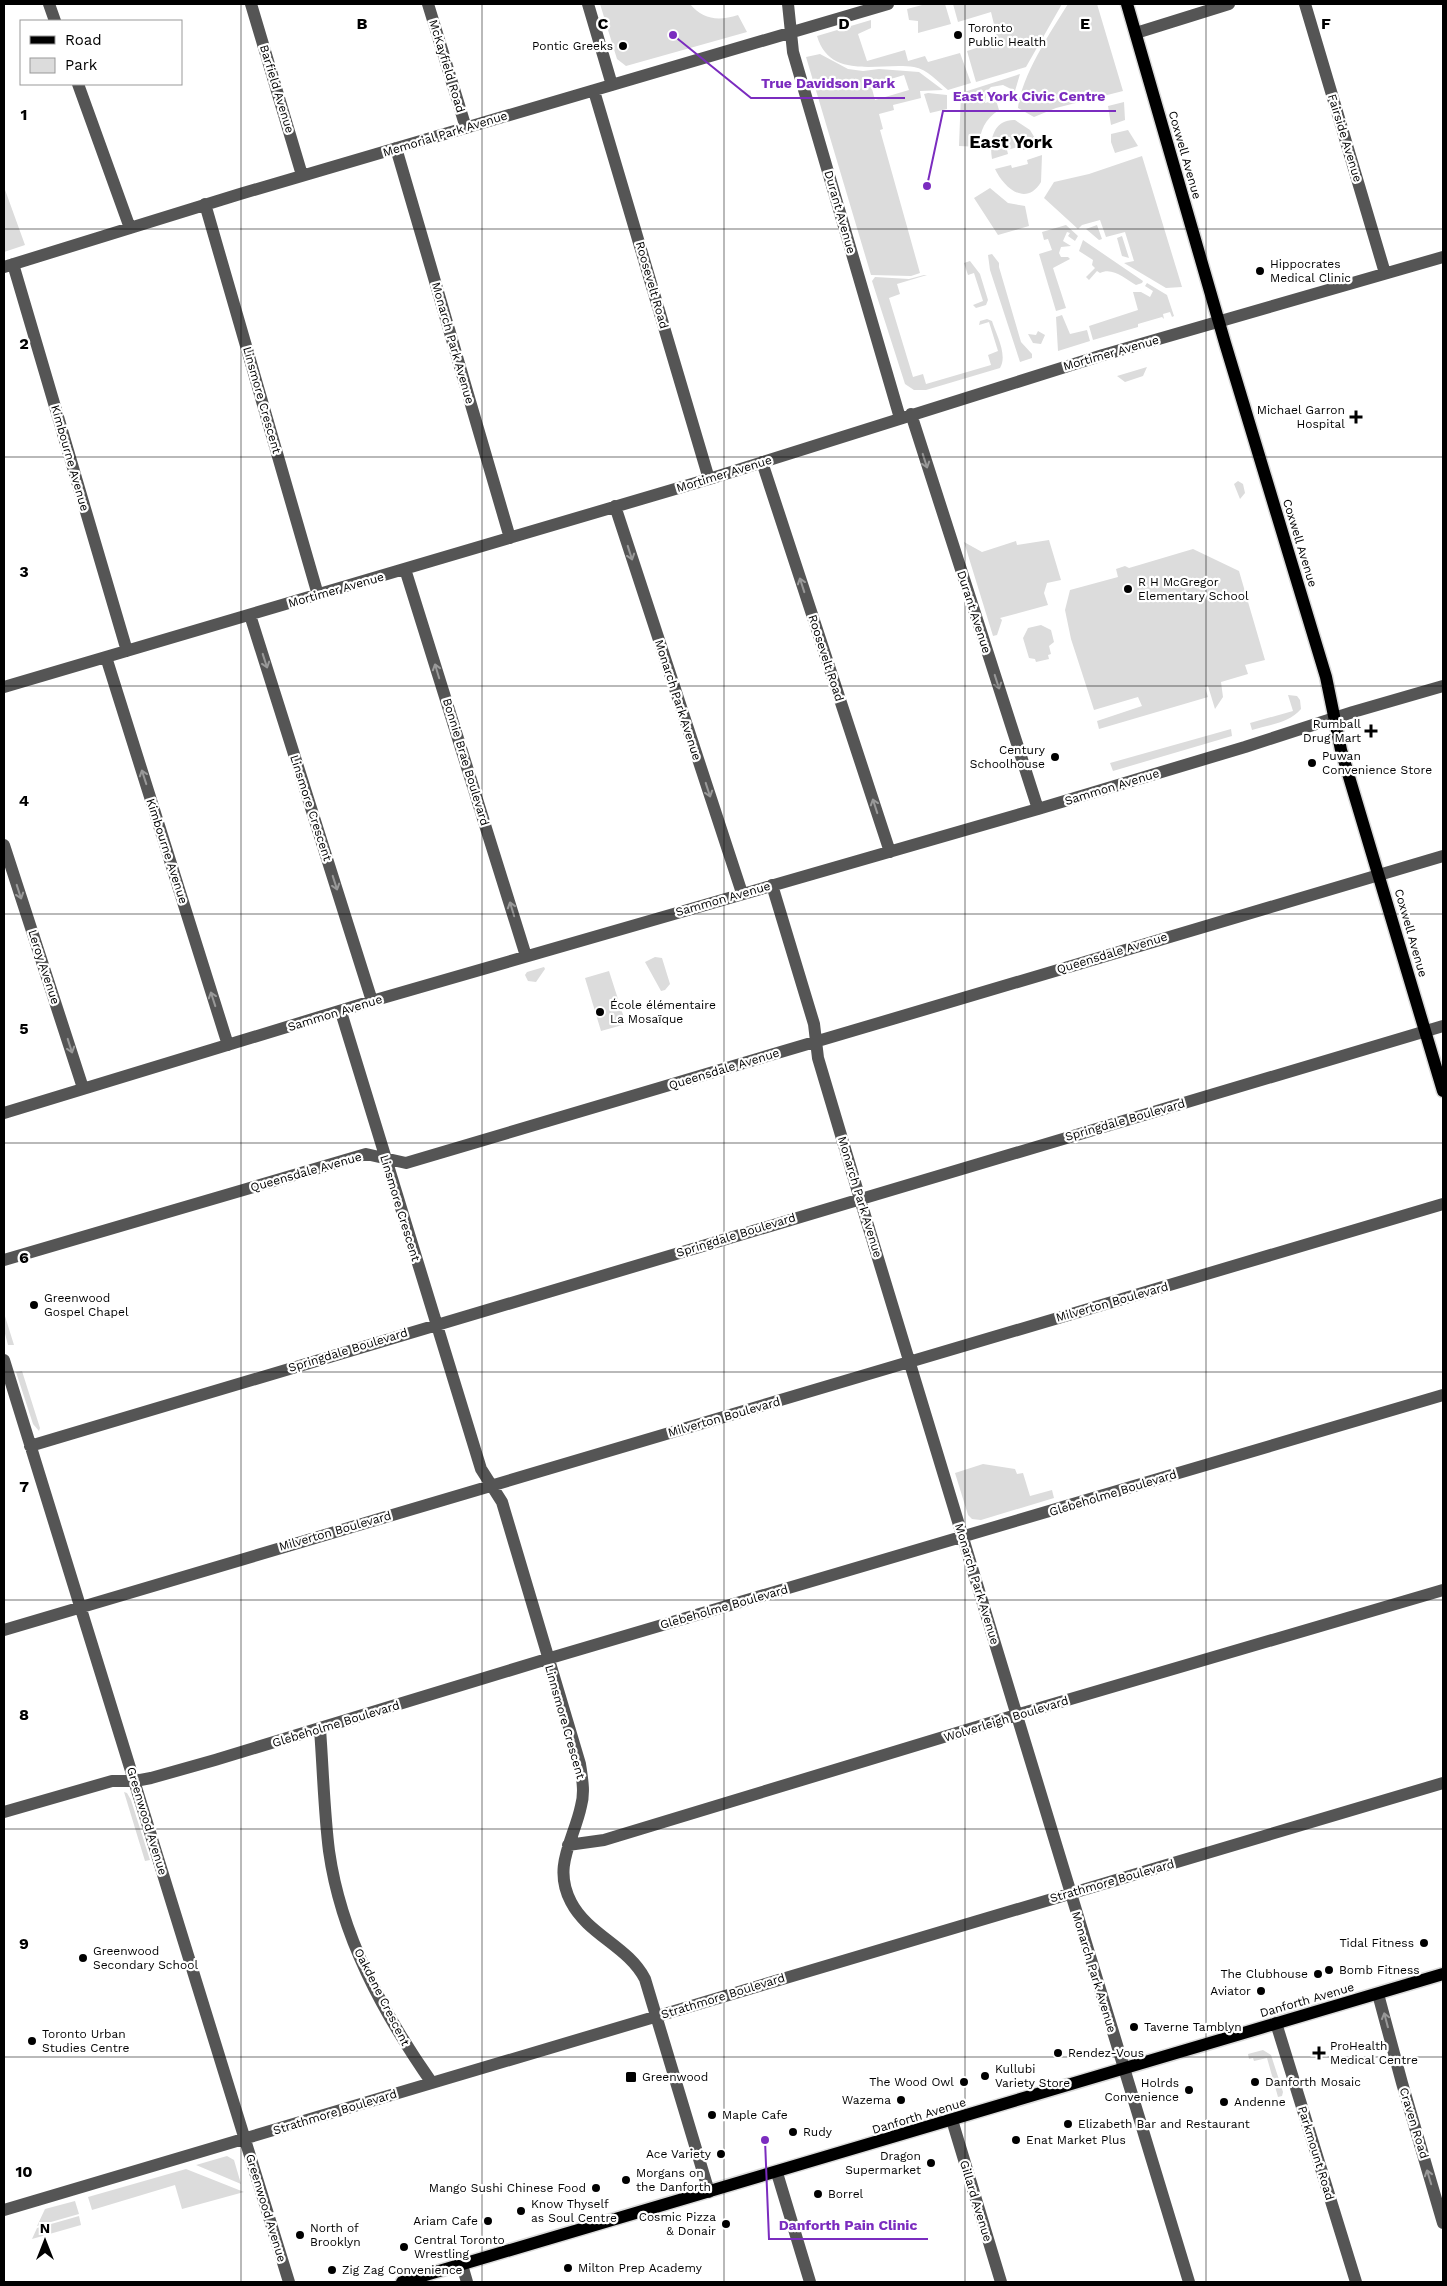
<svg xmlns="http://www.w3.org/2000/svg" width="1447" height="2286" viewBox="0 0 1447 2286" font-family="'Work Sans',sans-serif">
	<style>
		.green { fill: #dcdcdc; fill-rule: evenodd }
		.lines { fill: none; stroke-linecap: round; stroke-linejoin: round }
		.major-casing { stroke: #dbdbdb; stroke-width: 15 }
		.minor { stroke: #555; stroke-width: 12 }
		.major { stroke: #000; stroke-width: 12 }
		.oneway { stroke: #999 }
		.grid { fill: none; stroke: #000; stroke-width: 1; stroke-opacity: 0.55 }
		.poi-dot { fill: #000; stroke: #fff; stroke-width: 2 }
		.labels { text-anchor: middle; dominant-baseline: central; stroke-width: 4.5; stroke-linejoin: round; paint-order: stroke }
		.poi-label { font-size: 12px; fill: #000; stroke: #fff; text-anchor: start }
		.street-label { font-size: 12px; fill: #000; stroke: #fff }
		.district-label { font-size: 18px; font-weight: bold; fill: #000; stroke: #fff }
		.grid-label { font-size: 16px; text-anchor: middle; font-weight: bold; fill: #000; stroke: #fff; stroke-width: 4.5; stroke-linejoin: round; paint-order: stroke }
		.leader { fill: none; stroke: #7b2cbf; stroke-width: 2 }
		.callout-dot { fill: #7b2cbf; stroke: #fff; stroke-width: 2 }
		.callout-label { font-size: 14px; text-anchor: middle; font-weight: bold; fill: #7b2cbf; stroke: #fff; stroke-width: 4.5; stroke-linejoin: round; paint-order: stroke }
	</style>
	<rect width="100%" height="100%" fill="#fff"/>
	<path class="green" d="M600,4H690C703,20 719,21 738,15L747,32L626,66L617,59Z
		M926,4H945L951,24L918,33V21L909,20L907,9Z
		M953,4H1062L1026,67L976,82L967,51L998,41L991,12L958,22Z
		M1068,4H1097L1123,91L1056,108L1034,117L1018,108C1021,77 1051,31 1068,4Z
		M871,20V28L858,34L867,61L905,50L908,61L925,56L928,62L960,53L971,83L948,90C938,82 927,69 914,67C880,62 830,81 817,36Z
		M820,54L848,69L863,71L879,69L919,72L943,90L920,91L921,98L893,105L894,110L879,114L883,129L880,130L920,273L911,276L871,275L806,57ZM904,75L909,90L875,100L871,85Z
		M1020,74L1015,91L1003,85L991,87L987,91L985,103L996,100L999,110C985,119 980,130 979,147L959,146L961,93Z
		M928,93L947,95V109L930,113L924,94Z
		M1124,102L1125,120L1111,125L1108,106Z
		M1015,120L1030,130L1039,145L1023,150L1022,146L1007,150L1008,154L992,159C989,141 993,119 1015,120Z
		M1128,130L1138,146L1115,153L1111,142V134Z
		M1042,155L1041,182C1026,207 1004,188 995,169L1011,165L1012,168L1028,164L1027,160Z
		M1142,156L1182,287L1166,288L1124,263L1134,261L1125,232L1106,237L1100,220L1082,225L1078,229L1044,198L1054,182L1089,174Z
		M4,187L25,245L4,252Z
		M990,188L1008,203L1025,206L1029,226L998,235L974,198Z
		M1066,225L1078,236L1075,241L1068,236L1070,233L1067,232L1063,241L1071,246L1061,247L1059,253L1061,257H1068L1070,259L1053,268L1066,308L1056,311L1039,254L1052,250L1048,239L1044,240L1042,232Z
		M1097,225L1102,239L1099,240L1086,229Z
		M1122,236L1129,258L1122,256L1117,238Z
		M1083,240L1143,281L1142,283L1136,285C1125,279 1113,267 1100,273L1097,271L1089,280L1086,277L1095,268L1092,265L1093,260L1079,251Z
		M992,254L999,263V267L1021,342L1032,354V358L1020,362L990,270L988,255Z
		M970,261L980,274L988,300L986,305L976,308L973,305L983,301L974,273L968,275L964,263Z
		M924,275H927L897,284L900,294L889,298L913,377L923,374L926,384L991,365L988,355L998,351L989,322L979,325L980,321L987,319L992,321C996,334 1008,355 1000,368L926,390H914L905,384L872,281L875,277L909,279Z
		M1147,283L1167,295L1174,316L1172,317L1170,312L1163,314L1164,319L1162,317L1138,324V327L1093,340L1089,326L1138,310L1133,292H1141L1150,297L1153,291L1145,286Z
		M1062,315L1070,334L1087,330L1090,341L1058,351L1056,317Z
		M1038,331L1045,335L1041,344L1033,343L1028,334L1036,335Z
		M1147,367L1143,376L1125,382L1117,376Z
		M1238,481L1243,484L1245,493L1240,499L1234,484Z
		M1049,540L1061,580L1047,583L1044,593L1048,605L1000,618L1002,620L997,635L993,636L964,542L982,552L1016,541L1017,545Z
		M1193,549L1239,571L1265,660L1245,665L1248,674L1221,682L1223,697L1215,709L1208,686L1205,687L1208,697L1099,729L1097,721L1142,706L1138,697L1094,710L1071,639L1065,610L1070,590L1118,577L1116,569L1125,566L1129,568Z
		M1041,625L1051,630L1054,642L1049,646L1051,654L1048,655L1049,659L1036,662L1035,659L1029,658L1023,638L1028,628Z
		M1288,695L1297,696L1300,700L1301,709C1289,723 1269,725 1252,730L1250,723L1293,711Z
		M1231,729L1232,736L1113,771L1110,763Z
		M655,957L662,958L670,984L665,990L661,991L645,962Z
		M544,967L545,969L536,982L528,981L525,975L527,972Z
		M609,971L626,1024L601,1031L585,978Z
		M4,1313L14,1345H8L4,1330Z
		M22,1371L40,1428L39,1431L33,1424L16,1372Z
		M983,1464L1015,1469L1017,1474L1023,1473L1030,1496L1052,1490L1054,1498L981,1520L972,1519L968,1515L955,1473Z
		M124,1792L127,1793L131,1800L150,1860L145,1861Z
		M1263,2050L1271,2055L1283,2092L1282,2096L1278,2097L1267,2058L1254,2061L1253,2058L1249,2059L1248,2054Z
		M227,2156L234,2160L241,2184L196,2165Z
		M186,2169L244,2192L182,2209L175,2185L92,2210L88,2197Z
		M75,2201L79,2214L37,2226L45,2209Z
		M79,2216L81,2225L32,2239L37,2228Z"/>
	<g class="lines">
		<defs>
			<path id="major" d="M1127,4L1225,343L1326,677L1341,750L1443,1091
				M402,2282L1443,1974"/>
		</defs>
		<use href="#major" class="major-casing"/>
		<path class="minor" d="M49,4L55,21
			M251,4L302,175
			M428,4L466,128
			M588,4L612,85
			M788,4L793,52L900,418
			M1305,4L1385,273
			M1136,33L1229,4
			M78,84L130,228
			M594,91L709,479
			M396,148L510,538
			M205,204L318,595
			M13,264L127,651
			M4,267L240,194L888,4
			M911,414L1038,809
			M762,462L890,852
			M615,506L742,893
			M405,569L526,956
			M250,615L372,1001
			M106,657L228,1045
			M4,687L709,479L1103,355L1443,257
			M4,845L83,1088
			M772,885L814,1024L818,1058L860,1199L1189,2282
			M341,1012L481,1469L502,1502L580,1764C582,1778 585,1792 581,1806C574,1840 552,1866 571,1902C588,1935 628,1946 645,1979L709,2192
			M4,1113L372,1001L1038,809L1245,747L1353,712L1443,686
			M4,1260L366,1154L406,1163L1443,856
			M4,1360L289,2282
			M30,1446L1443,1026
			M4,1630L1443,1204
			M320,1729C323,1769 324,1811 329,1851C341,1936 383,2013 432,2083
			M4,1812L112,1781H135L151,1778L215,1760L547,1659L1443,1395
			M568,1845L604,1840L1016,1715L1443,1590
			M1378,1994L1402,2083L1443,2223
			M1276,2023L1356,2282
			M952,2120L1001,2282
			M777,2173L810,2282
			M4,2210L1443,1783
			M462,2265L467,2282"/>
		<use href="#major" class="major"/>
	</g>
	<defs><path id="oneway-shaft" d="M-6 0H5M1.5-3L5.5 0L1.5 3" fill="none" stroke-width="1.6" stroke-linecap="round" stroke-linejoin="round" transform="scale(1.25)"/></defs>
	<g class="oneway">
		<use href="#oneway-shaft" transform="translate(925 461) rotate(72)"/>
		<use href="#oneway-shaft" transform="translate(630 553) rotate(72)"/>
		<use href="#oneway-shaft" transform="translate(802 585) rotate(-108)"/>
		<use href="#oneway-shaft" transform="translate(265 661) rotate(72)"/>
		<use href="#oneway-shaft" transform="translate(437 671) rotate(-107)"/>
		<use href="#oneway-shaft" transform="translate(997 682) rotate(72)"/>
		<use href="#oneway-shaft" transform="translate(144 777) rotate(-108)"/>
		<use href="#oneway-shaft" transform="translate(708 790) rotate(72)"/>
		<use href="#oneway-shaft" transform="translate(875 806) rotate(-108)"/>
		<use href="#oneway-shaft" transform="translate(335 883) rotate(72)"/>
		<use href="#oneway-shaft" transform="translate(19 892) rotate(72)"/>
		<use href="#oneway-shaft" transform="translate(512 909) rotate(-107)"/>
		<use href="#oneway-shaft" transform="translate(213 999) rotate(-108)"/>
		<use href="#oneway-shaft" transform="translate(70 1046) rotate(72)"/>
		<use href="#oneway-shaft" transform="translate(1386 2020) rotate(-105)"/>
		<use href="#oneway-shaft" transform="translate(1429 2177) rotate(-107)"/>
	</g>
	<path class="grid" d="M241,4V2282M482,4V2282M724,4V2282M965,4V2282M1206,4V2282M4,229H1443M4,457H1443M4,686H1443M4,914H1443M4,1143H1443M4,1372H1443M4,1600H1443M4,1829H1443M4,2057H1443"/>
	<g class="poi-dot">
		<circle cx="958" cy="35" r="5"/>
		<circle cx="623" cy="46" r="5"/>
		<circle cx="1260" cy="271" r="5"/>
		<path d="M1353.5 409.5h5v5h5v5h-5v5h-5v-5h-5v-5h5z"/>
		<circle cx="1128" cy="589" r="5"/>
		<path d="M1368.5 723.5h5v5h5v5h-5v5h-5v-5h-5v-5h5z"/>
		<circle cx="1055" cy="757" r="5"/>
		<circle cx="1312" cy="763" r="5"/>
		<circle cx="600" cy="1012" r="5"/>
		<circle cx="34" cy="1305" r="5"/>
		<circle cx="1424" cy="1943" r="5"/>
		<circle cx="83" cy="1958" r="5"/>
		<circle cx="1329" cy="1970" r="5"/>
		<circle cx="1318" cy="1974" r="5"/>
		<circle cx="1261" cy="1991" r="5"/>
		<circle cx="1134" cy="2027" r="5"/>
		<circle cx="32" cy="2041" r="5"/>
		<circle cx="1058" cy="2053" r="5"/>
		<path d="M1316.5 2045.5h5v5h5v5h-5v5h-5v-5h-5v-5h5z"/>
		<circle cx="985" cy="2076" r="5"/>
		<rect x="625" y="2071" width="12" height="12" rx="2.5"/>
		<circle cx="964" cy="2082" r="5"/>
		<circle cx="1255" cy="2082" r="5"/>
		<circle cx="1189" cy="2090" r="5"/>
		<circle cx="901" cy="2100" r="5"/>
		<circle cx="1224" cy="2102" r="5"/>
		<circle cx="712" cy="2115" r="5"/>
		<circle cx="1068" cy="2124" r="5"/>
		<circle cx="793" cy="2132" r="5"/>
		<circle cx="1016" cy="2140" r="5"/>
		<circle cx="721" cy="2154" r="5"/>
		<circle cx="931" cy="2163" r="5"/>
		<circle cx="626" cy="2180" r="5"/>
		<circle cx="596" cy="2188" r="5"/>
		<circle cx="818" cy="2194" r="5"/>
		<circle cx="521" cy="2211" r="5"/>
		<circle cx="488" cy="2221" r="5"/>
		<circle cx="726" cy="2224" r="5"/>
		<circle cx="300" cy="2235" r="5"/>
		<circle cx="404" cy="2247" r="5"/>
		<circle cx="568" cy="2268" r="5"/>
		<circle cx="332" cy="2270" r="5"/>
	</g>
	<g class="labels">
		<g class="poi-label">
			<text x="968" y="28">Toronto<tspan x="968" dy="14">Public Health</tspan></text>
			<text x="613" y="46" text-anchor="end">Pontic Greeks</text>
			<text x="1270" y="264">Hippocrates<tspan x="1270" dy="14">Medical Clinic</tspan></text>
			<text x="1345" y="410" text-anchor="end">Michael Garron<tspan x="1345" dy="14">Hospital</tspan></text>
			<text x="1138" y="582">R H McGregor<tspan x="1138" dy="14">Elementary School</tspan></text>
			<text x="1361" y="724" text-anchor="end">Rumball<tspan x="1361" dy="14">Drug Mart</tspan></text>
			<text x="1045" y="750" text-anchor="end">Century<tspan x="1045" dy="14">Schoolhouse</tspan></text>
			<text x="1322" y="756">Puwan<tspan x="1322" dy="14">Convenience Store</tspan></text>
			<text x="610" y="1005">École élémentaire<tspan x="610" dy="14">La Mosaïque</tspan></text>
			<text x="44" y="1298">Greenwood<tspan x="44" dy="14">Gospel Chapel</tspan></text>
			<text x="1414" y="1943" text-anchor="end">Tidal Fitness</text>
			<text x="93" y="1951">Greenwood<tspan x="93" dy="14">Secondary School</tspan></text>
			<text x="1339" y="1970">Bomb Fitness</text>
			<text x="1308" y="1974" text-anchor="end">The Clubhouse</text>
			<text x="1251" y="1991" text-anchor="end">Aviator</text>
			<text x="1144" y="2027">Taverne Tamblyn</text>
			<text x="42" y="2034">Toronto Urban<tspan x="42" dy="14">Studies Centre</tspan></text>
			<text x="1330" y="2046">ProHealth<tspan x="1330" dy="14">Medical Centre</tspan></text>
			<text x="1068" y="2053">Rendez-Vous</text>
			<text x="995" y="2069">Kullubi<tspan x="995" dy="14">Variety Store</tspan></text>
			<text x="642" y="2077">Greenwood</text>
			<text x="954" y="2082" text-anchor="end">The Wood Owl</text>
			<text x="1265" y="2082">Danforth Mosaic</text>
			<text x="1179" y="2083" text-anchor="end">Holrds<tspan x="1179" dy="14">Convenience</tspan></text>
			<text x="891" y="2100" text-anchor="end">Wazema</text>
			<text x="1234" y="2102">Andenne</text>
			<text x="722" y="2115">Maple Cafe</text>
			<text x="1078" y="2124">Elizabeth Bar and Restaurant</text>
			<text x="803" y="2132">Rudy</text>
			<text x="1026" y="2140">Enat Market Plus</text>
			<text x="711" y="2154" text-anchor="end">Ace Variety</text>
			<text x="921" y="2156" text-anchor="end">Dragon<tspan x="921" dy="14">Supermarket</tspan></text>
			<text x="636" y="2173">Morgans on<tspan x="636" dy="14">the Danforth</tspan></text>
			<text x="586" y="2188" text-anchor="end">Mango Sushi Chinese Food</text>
			<text x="828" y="2194">Borrel</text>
			<text x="531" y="2204">Know Thyself<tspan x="531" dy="14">as Soul Centre</tspan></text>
			<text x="716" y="2217" text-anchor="end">Cosmic Pizza<tspan x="716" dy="14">&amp; Donair</tspan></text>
			<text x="478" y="2221" text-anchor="end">Ariam Cafe</text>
			<text x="310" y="2228">North of<tspan x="310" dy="14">Brooklyn</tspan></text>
			<text x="414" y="2240">Central Toronto<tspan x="414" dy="14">Wrestling</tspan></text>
			<text x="578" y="2268">Milton Prep Academy</text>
			<text x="342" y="2270">Zig Zag Convenience</text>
		</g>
		<g class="street-label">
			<text transform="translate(447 66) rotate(73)">McKayfield Road</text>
			<text transform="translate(277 89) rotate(73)">Barfield Avenue</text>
			<text transform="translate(445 134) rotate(-17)">Memorial Park Avenue</text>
			<text transform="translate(1345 138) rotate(73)">Fairside Avenue</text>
			<text transform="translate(1185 155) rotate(74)">Coxwell Avenue</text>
			<text transform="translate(840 212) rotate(74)">Durant Avenue</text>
			<text transform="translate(652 285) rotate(74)">Roosevelt Road</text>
			<text transform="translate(453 343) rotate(74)">Monarch Park Avenue</text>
			<text transform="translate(1111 353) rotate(-16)">Mortimer Avenue</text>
			<text transform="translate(262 400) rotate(74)">Linsmore Crescent</text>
			<text transform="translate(70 458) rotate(74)">Kimbourne Avenue</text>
			<text transform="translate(724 474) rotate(-17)">Mortimer Avenue</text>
			<text transform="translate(1300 543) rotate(73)">Coxwell Avenue</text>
			<text transform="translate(336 590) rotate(-16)">Mortimer Avenue</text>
			<text transform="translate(974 612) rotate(72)">Durant Avenue</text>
			<text transform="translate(826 658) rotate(72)">Roosevelt Road</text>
			<text transform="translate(678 700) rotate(72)">Monarch Park Avenue</text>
			<text transform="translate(466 762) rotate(73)">Bonnie Brae Boulevard</text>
			<text transform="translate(1112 787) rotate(-17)">Sammon Avenue</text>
			<text transform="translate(311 808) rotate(72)">Linsmore Crescent</text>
			<text transform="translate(167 851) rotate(72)">Kimbourne Avenue</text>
			<text transform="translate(723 899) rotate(-16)">Sammon Avenue</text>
			<text transform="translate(1411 933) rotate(74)">Coxwell Avenue</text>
			<text transform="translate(1112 953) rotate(-17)">Queensdale Avenue</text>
			<text transform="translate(44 967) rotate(72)">Leroy Avenue</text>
			<text transform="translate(335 1013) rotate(-17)">Sammon Avenue</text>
			<text transform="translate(724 1069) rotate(-17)">Queensdale Avenue</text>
			<text transform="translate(1125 1120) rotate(-16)">Springdale Boulevard</text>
			<text transform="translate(306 1172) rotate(-16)">Queensdale Avenue</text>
			<text transform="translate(860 1197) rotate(73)">Monarch Park Avenue</text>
			<text transform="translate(400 1208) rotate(73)">Linsmore Crescent</text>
			<text transform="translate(736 1235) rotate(-17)">Springdale Boulevard</text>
			<text transform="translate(1112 1302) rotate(-16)">Milverton Boulevard</text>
			<text transform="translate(348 1350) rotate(-17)">Springdale Boulevard</text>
			<text transform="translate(724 1417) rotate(-16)">Milverton Boulevard</text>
			<text transform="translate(1113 1493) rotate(-17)">Glebeholme Boulevard</text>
			<text transform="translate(335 1531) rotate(-16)">Milverton Boulevard</text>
			<text transform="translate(977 1584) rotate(73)">Monarch Park Avenue</text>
			<text transform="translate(724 1607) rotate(-16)">Glebeholme Boulevard</text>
			<text transform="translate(1006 1719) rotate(-17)">Wolverleigh Boulevard</text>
			<text transform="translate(565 1722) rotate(74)">Linnsmore Crescent</text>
			<text transform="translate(336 1724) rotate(-17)">Glebeholme Boulevard</text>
			<text transform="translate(147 1821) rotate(73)">Greenwood Avenue</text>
			<text transform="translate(1112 1881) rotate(-16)">Strathmore Boulevard</text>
			<text transform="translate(1094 1972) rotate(73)">Monarch Park Avenue</text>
			<text transform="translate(723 1996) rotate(-17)">Strathmore Boulevard</text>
			<text transform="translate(382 1997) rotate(63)">Oakdene Crescent</text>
			<text transform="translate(1307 2000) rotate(-16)">Danforth Avenue</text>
			<text transform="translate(335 2112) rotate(-17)">Strathmore Boulevard</text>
			<text transform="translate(919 2116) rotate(-17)">Danforth Avenue</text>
			<text transform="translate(1414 2123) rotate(73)">Craven Road</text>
			<text transform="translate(1316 2153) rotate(73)">Parkmount Road</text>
			<text transform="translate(976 2201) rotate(73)">Gillard Avenue</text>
			<text transform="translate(266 2208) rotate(73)">Greenwood Avenue</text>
		</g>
		<g class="district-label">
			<text x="1011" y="141">East York</text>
		</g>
	</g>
	<g class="grid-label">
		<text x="362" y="29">B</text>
		<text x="603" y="29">C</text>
		<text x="844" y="29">D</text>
		<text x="1085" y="29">E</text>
		<text x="1326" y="29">F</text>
		<text x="24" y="120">1</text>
		<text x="24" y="349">2</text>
		<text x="24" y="577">3</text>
		<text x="24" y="806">4</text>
		<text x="24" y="1034">5</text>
		<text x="24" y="1263">6</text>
		<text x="24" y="1492">7</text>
		<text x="24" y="1720">8</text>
		<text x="24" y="1949">9</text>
		<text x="24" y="2177">10</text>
	</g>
	<path class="leader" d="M673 35L751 98H905M927 186L943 111H1116M765 2140L769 2239H928"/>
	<g class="callout-dot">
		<circle cx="673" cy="35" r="5"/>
		<circle cx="927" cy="186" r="5"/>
		<circle cx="765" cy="2140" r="5"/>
	</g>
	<g class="callout-label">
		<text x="828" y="88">True Davidson Park</text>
		<text x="1029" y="101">East York Civic Centre</text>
		<text x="848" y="2230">Danforth Pain Clinic</text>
	</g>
	<rect width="1447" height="2286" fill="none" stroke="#000000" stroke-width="10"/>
	<rect x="20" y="20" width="162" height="65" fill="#ffffff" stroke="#999999"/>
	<rect x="30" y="36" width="25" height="8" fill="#000000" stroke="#999999"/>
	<text x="65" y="45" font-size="15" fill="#000000">Road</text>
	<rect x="30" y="58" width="25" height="15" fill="#dcdcdc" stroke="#999999"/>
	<text x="65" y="70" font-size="15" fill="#000000">Park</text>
	<g transform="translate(45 2241)" stroke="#ffffff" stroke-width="4" paint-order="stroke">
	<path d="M0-4L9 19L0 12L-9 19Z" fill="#000000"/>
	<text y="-8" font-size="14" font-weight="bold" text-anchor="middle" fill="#000000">N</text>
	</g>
</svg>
